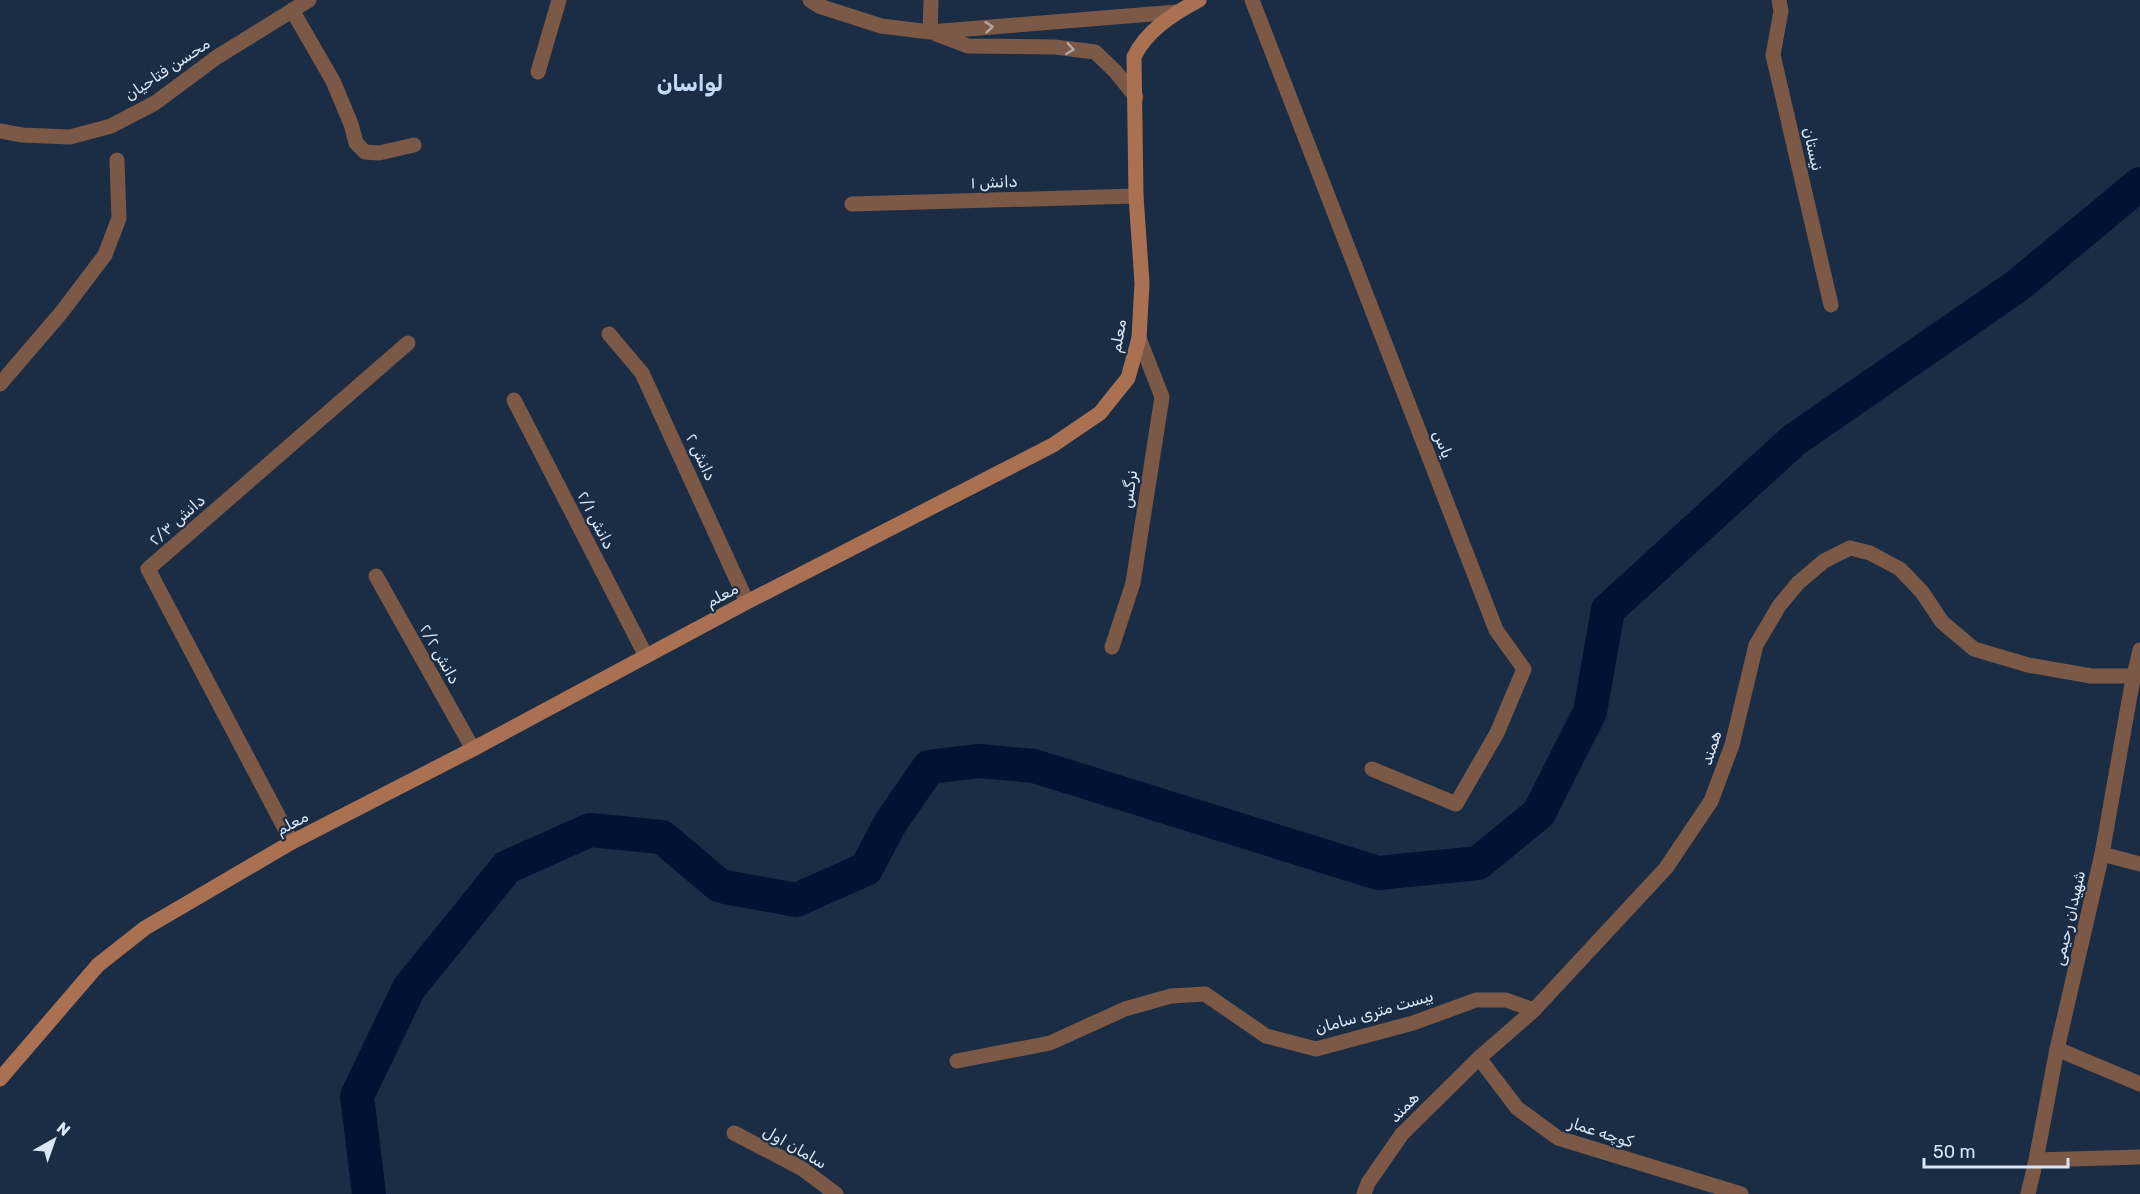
<svg xmlns="http://www.w3.org/2000/svg" width="2140" height="1194" viewBox="0 0 2140 1194" font-family="Rubik,'Noto Naskh Arabic',sans-serif">
	<style>
		.lines { fill: none; stroke-linecap: round; stroke-linejoin: round }
		.river { stroke: #001335; stroke-width: 34 }
		.minor { stroke: #7c5946; stroke-width: 15 }
		.tertiary { stroke: #7c5946; stroke-width: 15 }
		.secondary { stroke: #a97152; stroke-width: 15 }
		.oneway { stroke: #b0a7a7 }
		.labels { text-anchor: middle; dominant-baseline: central; stroke-width: 4.5; stroke-linejoin: round; paint-order: stroke }
		.street-label { font-size: 16px; fill: #dae6f6; stroke: #1a2d44 }
		.district-label { font-size: 22px; font-weight: bold; fill: #c2daf8; stroke: #1a2d44 }
	</style>
	<rect width="100%" height="100%" fill="#1a2d44"/>
	<g class="lines">
		<path class="river" d="M369,1194L357,1096L409,988L507,867L590,830L662,837L720,886L796,900L866,869L891,822L929,767L979,761L1034,766L1378,873L1478,863L1539,813L1590,712L1608,610L1794,440L2017,286L2140,184"/>
		<path class="minor" d="M810,0L819,6L881,26L930,32L1177,12
			M1252,0L1496,630L1524,669L1497,733L1456,804L1372,769
			M1779,0L1781,11L1773,55L1831,305
			M292,10L333,81L351,124L356,143L365,152L379,153L414,145
			M930,32L931,0
			M936,34L968,46L1055,47L1095,52L1115,71L1136,97
			M538,72L559,0
			M0,131L22,135L70,137L111,126L155,103L217,57L309,0
			M852,204L1136,196
			M609,334L642,373L747,602
			M0,384L61,313L105,255L119,218L117,160
			M514,400L646,656
			M376,576L473,749
			M1112,647L1133,583L1162,397L1139,338
			M292,842L148,569L408,343
			M2102,854L2140,864
			M2057,1049L2140,1084
			M1479,1058L1517,1108L1558,1138L1741,1194
			M957,1061L1050,1043L1125,1009L1171,996L1205,994L1266,1036L1316,1049L1413,1023L1476,1000H1506L1534,1010
			M734,1133L801,1168L836,1194
			M2036,1160L2140,1157"/>
		<path class="tertiary" d="M1364,1194L1368,1183L1402,1134L1479,1058L1534,1010L1666,868L1711,801L1732,745L1756,645L1779,606L1798,583L1824,561L1850,548L1870,553L1900,569L1922,592L1942,622L1974,649L2028,665L2091,676H2134
			M2028,1194L2036,1160L2057,1049L2102,854L2132,684L2140,650"/>
		<path class="secondary" d="M0,1079L98,965L145,928L292,842L473,749L747,602L1053,445L1100,413L1128,378L1139,338L1142,283L1136,196L1134,57C1146,31 1173,14 1199,0"/>
	</g>
	<defs><path id="oneway-chevron" d="M-2-3.5L2.5 0L-2 3.5" fill="none" stroke-width="1.6" stroke-linecap="round" stroke-linejoin="round" transform="scale(1.5)"/></defs>
	<g class="oneway">
		<use href="#oneway-chevron" transform="translate(989 27) rotate(-5)"/>
		<use href="#oneway-chevron" transform="translate(1070 49) rotate(8)"/>
	</g>
	<g class="labels">
		<g class="street-label">
			<text transform="translate(167 69) rotate(-34)">محسن فتاحیان</text>
			<text transform="translate(1813 149) rotate(77)">نیستان</text>
			<text transform="translate(994 182) rotate(-2)">دانش ۱</text>
			<text transform="translate(1118 336) rotate(-80)">معلم</text>
			<text transform="translate(1443 444) rotate(69)">یاس</text>
			<text transform="translate(701 457) rotate(65)">دانش ۲</text>
			<text transform="translate(1129 489) rotate(-81)">نرگس</text>
			<text transform="translate(177 520) rotate(-41)">دانش ۲/۳</text>
			<text transform="translate(596 520) rotate(63)">دانش ۲/۱</text>
			<text transform="translate(722 595) rotate(-28)">معلم</text>
			<text transform="translate(440 654) rotate(61)">دانش ۲/۲</text>
			<text transform="translate(1711 748) rotate(-72)">همند</text>
			<text transform="translate(292 823) rotate(-28)">معلم</text>
			<text transform="translate(2069 918) rotate(-77)">شهیدان رحیمی</text>
			<text transform="translate(1374 1012) rotate(-16)">بیست متری سامان</text>
			<text transform="translate(1404 1107) rotate(-46)">همند</text>
			<text transform="translate(1601 1132) rotate(18)">کوچه عمار</text>
			<text transform="translate(795 1147) rotate(30)">سامان اول</text>
		</g>
		<g class="district-label">
			<text x="690" y="83">لواسان</text>
		</g>
	</g>
	<g transform="translate(54 1140) rotate(40)" stroke="#1a2d44" stroke-width="4.5" paint-order="stroke">
	<path d="M0-4.5L10 22L0 15L-10 22Z" fill="#dae6f6"/>
	<text y="-9" font-size="16" font-weight="bold" text-anchor="middle" fill="#dae6f6">N</text>
	</g>
	<path d="M1924 1158v9h144v-9" fill="none" stroke="#dae6f6" stroke-width="3"/>
	<text x="1933" y="1158" font-size="18" fill="#dae6f6" stroke="#1a2d44" stroke-width="4.5" paint-order="stroke">50 m</text>
</svg>
